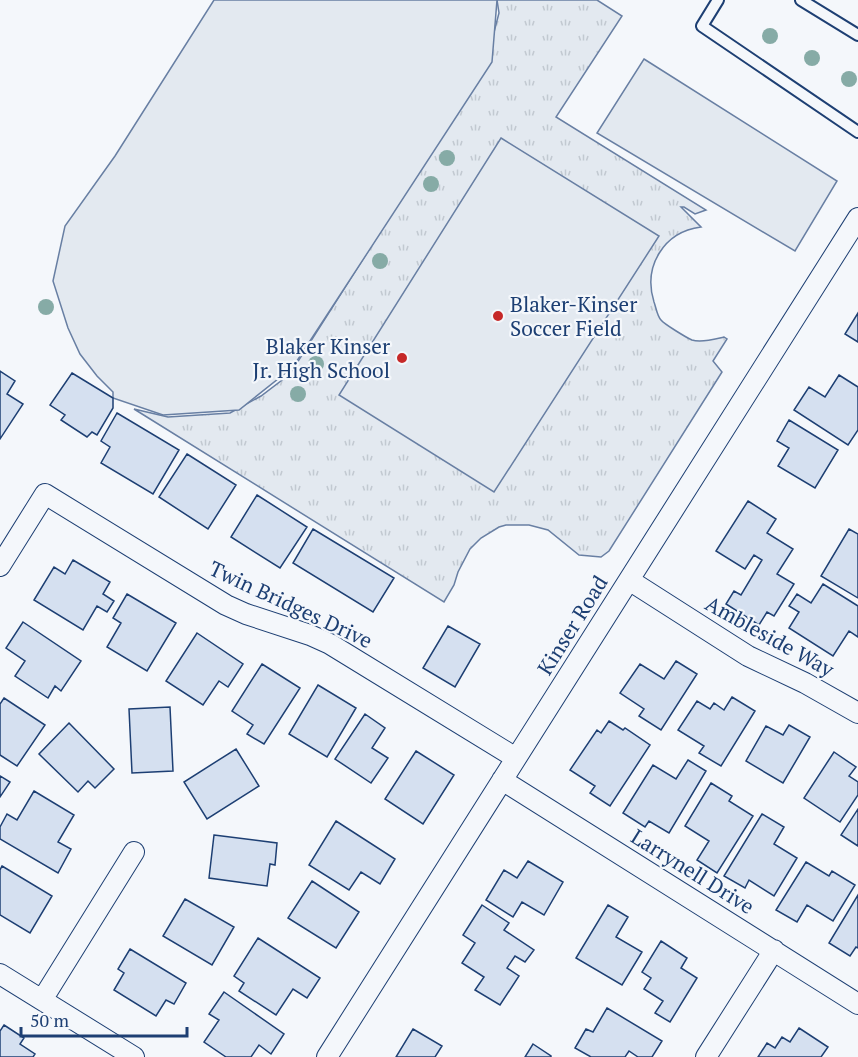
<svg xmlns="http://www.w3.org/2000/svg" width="858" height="1057" viewBox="0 0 858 1057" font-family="'PT Serif',serif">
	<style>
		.grass { fill: url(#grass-tufts); stroke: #687fa3; stroke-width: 1.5 }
		.garden { fill: #e3e9f0; stroke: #687fa3; stroke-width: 1.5 }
		.building { fill: #d5e0f0; stroke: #1d3f73; stroke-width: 1.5 }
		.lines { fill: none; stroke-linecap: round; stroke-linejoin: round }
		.service-casing { stroke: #1d3f73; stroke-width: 14 }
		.minor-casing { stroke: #1d3f73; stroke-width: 22 }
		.service { stroke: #f4f7fb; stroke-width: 10 }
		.minor { stroke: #f4f7fb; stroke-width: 20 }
		.tree { fill: #86aba6 }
		.poi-dot { fill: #c62828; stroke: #f4f7fb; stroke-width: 2 }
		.labels { text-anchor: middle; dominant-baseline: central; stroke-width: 4.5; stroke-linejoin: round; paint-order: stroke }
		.poi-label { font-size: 21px; fill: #1d3f73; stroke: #f4f7fb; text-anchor: start }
		.street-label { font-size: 21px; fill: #1d3f73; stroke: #f4f7fb }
	</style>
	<defs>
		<pattern id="grass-tufts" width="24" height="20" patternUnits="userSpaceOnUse" patternTransform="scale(1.5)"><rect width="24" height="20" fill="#e3e9f0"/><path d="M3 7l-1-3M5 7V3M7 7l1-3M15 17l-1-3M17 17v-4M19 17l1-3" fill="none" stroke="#c2c9d1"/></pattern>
	</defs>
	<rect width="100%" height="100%" fill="#f4f7fb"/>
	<path class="grass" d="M497,0H597L622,16L556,117L706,210L695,214L684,207H681L701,227C663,232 643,267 654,302C656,307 657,316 661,320C664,324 687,338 692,340C702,343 715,339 724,337L727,339L713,361L722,372L609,551L601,557L579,555L548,530L529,525H506L499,527L481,538L470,549L458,572L454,585L444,602L134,409L168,417L230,413L261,396L290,374L485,67L499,13Z"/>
	<path class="garden" d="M214,0H497L492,62L293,367L239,410L163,415L113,398V392L97,376L80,354L68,328L53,281L65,226L115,156Z
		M644,59L837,181L795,251L597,133Z
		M501,138L659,236L494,492L339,395Z"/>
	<path class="building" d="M858,313V342L845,334Z
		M0,371L15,381L7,394L23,404L0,439Z
		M72,373L113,398V408L97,435L92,432L87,437L61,420L65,415L50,405Z
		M839,375L858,387V430L848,445L794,410L809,387L825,397Z
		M117,413L179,450L153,494L101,463L110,447L101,441Z
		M789,420L838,450L815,488L778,466L789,448L777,441Z
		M187,454L236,485L208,529L159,497Z
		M257,495L307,527L280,568L231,537Z
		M748,501L776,519L767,533L793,549L777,574L794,584L774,616L767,612L759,625L726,604L734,591L741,595L762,560L754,555L745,569L716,551Z
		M313,529L394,578L373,612L293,563Z
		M849,529L858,534V598L821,576Z
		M73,560L110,582L103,594L114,601L107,612L97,606L83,630L34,600L54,567L65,574Z
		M823,584L858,606V637L849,631L833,656L789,628L799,612L789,606L797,594L811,603Z
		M127,594L176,623L147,671L107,647L121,623L113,618Z
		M23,622L81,661L61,691L55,686L48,698L15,676L25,661L6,648Z
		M448,626L480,644L455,687L423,668Z
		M197,633L243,664L228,687L219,681L203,705L166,681Z
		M676,661L697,674L661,730L639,716L644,709L620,693L640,664L664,679Z
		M262,664L300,688L264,744L247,734L253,725L232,711Z
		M318,685L356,708L327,757L289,734Z
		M732,697L755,711L721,766L699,753L704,746L678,730L697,701L710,709L714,703L724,710Z
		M4,698L45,725L17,766L0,755V704Z
		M170,707L173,771L132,773L129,709Z
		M365,714L385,728L372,748L388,758L371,783L335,759Z
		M609,721L623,730L625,728L650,745L610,806L590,793L595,786L570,770L597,730L601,733Z
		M69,723L114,769L95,788L88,781L78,792L39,754Z
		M789,725L810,737L783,783L746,761L766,726L783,735Z
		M236,749L259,786L207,819L184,782Z
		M416,751L454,775L423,824L385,799Z
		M834,752L856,767L849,776L858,782V795L840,822L804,798Z
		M688,760L706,771L669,833L649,821L645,827L623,813L653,765L676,779Z
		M0,776L10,782L0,797Z
		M711,783L732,796L729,801L753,816L717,873L697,860L709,841L685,826Z
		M34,791L74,815L58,842L71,849L58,873L0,839V827L7,814L17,820Z
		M858,809V846L841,835Z
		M762,814L784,827L774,844L797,858L774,896L749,880L745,888L724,876Z
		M336,821L395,859L380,884L361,872L349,890L309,865Z
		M214,835L277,843L275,865L270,864L267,886L209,878Z
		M528,861L563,882L544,915L522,902L513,917L486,900L504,870L517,878Z
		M806,862L829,876L832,871L855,885L833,921L807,905L797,922L776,910Z
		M2,866L52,896L30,933L0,915V870Z
		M312,881L359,912L336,948L288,918Z
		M858,895V948L856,947L850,956L829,943Z
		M185,899L234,927L212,965L163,936Z
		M482,905L509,923L504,930L534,950L525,962L515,956L507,968L519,976L500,1005L475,990L484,977L462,963L475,943L463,935Z
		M608,905L628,917L616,937L642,952L622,985L576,958Z
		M258,938L320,978L307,998L293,989L276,1015L239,991L244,983L234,976Z
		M661,941L687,958L681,968L697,978L670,1022L655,1013L663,1001L644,989L651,978L642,972Z
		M130,949L186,983L174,1004L166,1000L156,1016L114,990L124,973L118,969Z
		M224,992L284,1034L271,1054L259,1045L251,1057H226L204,1042L219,1020L209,1014Z
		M607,1008L662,1041L652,1057H638L629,1051L625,1057H591L575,1048L586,1029L593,1032Z
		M4,1025L24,1038L20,1044L35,1054L33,1057H0V1031Z
		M799,1028L828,1047L821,1057H758L767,1043L775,1048L782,1037L790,1042Z
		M413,1029L442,1046L435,1057H396Z
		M533,1044L551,1056V1057H525Z"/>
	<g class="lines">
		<defs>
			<path id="service" d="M718,0L702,26L858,132
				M801,0L858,35"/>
			<path id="minor" d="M0,566L45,494L226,605L246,614L310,635L330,644L516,758
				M629,580L748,656L805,683L858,713
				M502,780L858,1004
				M0,974L134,1057
				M42,1000L134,852
				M327,1057L858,218
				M706,1057L774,950"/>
		</defs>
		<use href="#service" class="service-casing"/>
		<use href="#minor" class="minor-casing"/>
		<use href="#service" class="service"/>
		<use href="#minor" class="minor"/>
	</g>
	<g class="tree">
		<circle cx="770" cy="36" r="8"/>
		<circle cx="812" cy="58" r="8"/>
		<circle cx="849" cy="79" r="8"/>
		<circle cx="447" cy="158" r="8"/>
		<circle cx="431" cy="184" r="8"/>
		<circle cx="380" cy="261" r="8"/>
		<circle cx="46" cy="307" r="8"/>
		<circle cx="316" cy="364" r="8"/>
		<circle cx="298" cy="394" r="8"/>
	</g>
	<g class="poi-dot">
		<circle cx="498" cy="316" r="6"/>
		<circle cx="402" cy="358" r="6"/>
	</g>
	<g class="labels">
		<g class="poi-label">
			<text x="510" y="304">Blaker-Kinser<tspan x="510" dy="24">Soccer Field</tspan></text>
			<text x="390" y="346" text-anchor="end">Blaker Kinser<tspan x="390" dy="24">Jr. High School</tspan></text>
		</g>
		<g class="street-label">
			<text transform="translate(291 604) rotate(25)">Twin Bridges Drive</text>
			<text transform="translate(572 625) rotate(-58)">Kinser Road</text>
			<text transform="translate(770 636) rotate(29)">Ambleside Way</text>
			<text transform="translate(693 871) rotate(32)">Larrynell Drive</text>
		</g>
	</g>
	<path d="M21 1027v9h166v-9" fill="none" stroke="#1d3f73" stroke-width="3"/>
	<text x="30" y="1027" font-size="18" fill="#1d3f73" stroke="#f4f7fb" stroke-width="4.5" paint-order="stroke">50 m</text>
</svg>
